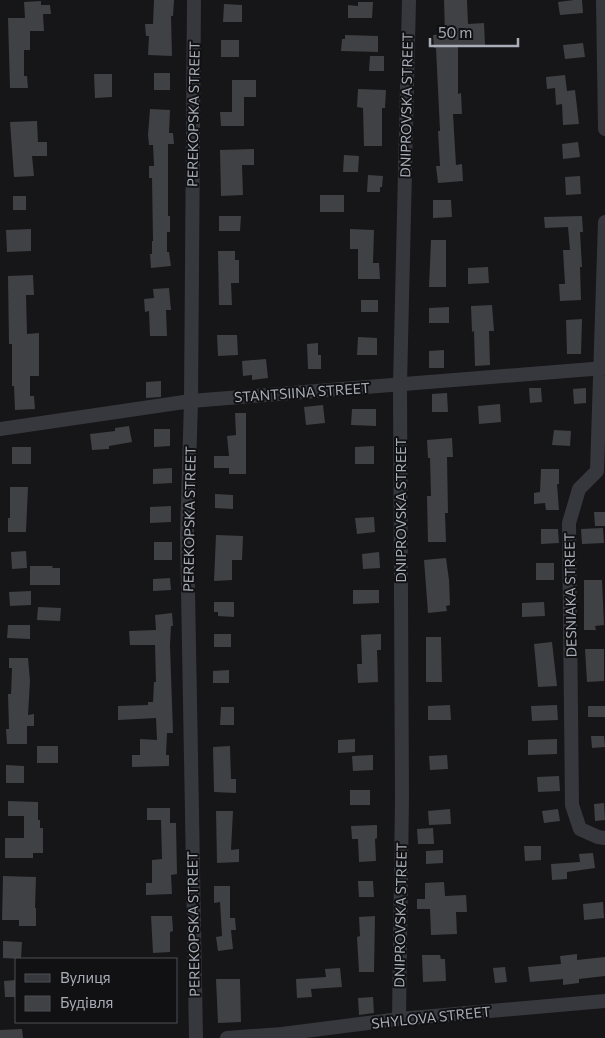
<svg xmlns="http://www.w3.org/2000/svg" width="605" height="1038" viewBox="0 0 605 1038" font-family="Commissioner,sans-serif">
	<style>
		.building { fill: #404145 }
		.lines { fill: none; stroke-linecap: round; stroke-linejoin: round }
		.minor { stroke: #37383d; stroke-width: 14 }
		.labels { text-anchor: middle; dominant-baseline: central; stroke-width: 4; stroke-linejoin: round; paint-order: stroke }
		.street-label { font-size: 14px; fill: #a8adb8; stroke: #111113 }
	</style>
	<rect width="100%" height="100%" fill="#161618"/>
	<path class="building" d="M154,0H174L173,16H171L172,56L148,55L149,36H146L145,24H153Z
		M444,0H467L468,24L484,23L485,45L458,47V94L461,93L462,114H453L456,165L462,164L463,181L438,183L436,166H440L438,131H440L436,48H434L433,35L445,34Z
		M574,0H582L583,13L560,15L558,2Z
		M41,1V5H50L51,14H43L44,31H30V50H24V76H27L28,88H10L8,18H25L24,2Z
		M358,2H373L372,18H348V5L358,6Z
		M224,4L242,5V22H223Z
		M345,35L378,36V52L341,51L342,39H345Z
		M221,40H239V57H221Z
		M583,43L585,57L565,59L563,45Z
		M370,56H384V71H369Z
		M154,73H170V90H154Z
		M94,74H112V97L95,98Z
		M565,75L567,91L575,90L579,124L563,125L562,104L556,105L555,88L547,89L546,77Z
		M232,80H256V97H244V126H221L220,112H232Z
		M358,89L386,90L385,108H382V146H364L363,108L357,107Z
		M150,109L170,110L169,133H173L174,144H168V216H170V232H167V252H169L171,266L151,268L150,254H152V241H153L152,178H149V166H154L153,145H149L148,135Z
		M37,121L38,142H47V156H32L34,176L14,177L10,122Z
		M578,142L580,157L563,159L562,144Z
		M254,149V165H242L243,195L221,196L220,150Z
		M344,155L359,156L358,172H343Z
		M368,175L383,176L382,187H380V192H367Z
		M580,176L581,194L566,195L565,177Z
		M320,195H344V212H320Z
		M13,196H26V210H13Z
		M433,200H451L452,217L433,218Z
		M219,216H241L240,231H219Z
		M582,216L583,232H580L582,267H580L581,300L560,301L559,284H565L563,250H570L568,227L545,228L544,217Z
		M31,229V251L7,252L6,230Z
		M350,229L374,230L373,263H379L380,279H358V249H350Z
		M431,240H446V287H429Z
		M218,251H235V260H239V283H231L232,305H219Z
		M488,267L489,283L468,284V268Z
		M33,275L34,295H26L27,334L39,333V376H30V396H34L35,409L15,410L14,386H12V344H9L8,276Z
		M169,288L171,310H166L167,336H150L149,311L145,312L144,299L154,298L153,289Z
		M361,300H378V312H361Z
		M492,305L494,331H489L490,365L475,366L474,331L472,332L471,306Z
		M449,307V323H429V308Z
		M582,319L581,354H567L566,320Z
		M217,335H237L238,355L218,356Z
		M358,337L377,338V355H357Z
		M318,343V355H321V369H308L307,344Z
		M444,350V368H429V351Z
		M266,359L268,378L252,380V375L243,376L242,361Z
		M161,381V397L146,398V382Z
		M529,388H541L542,402L530,403Z
		M586,388V403L574,404L573,389Z
		M447,393L448,412H432V394Z
		M500,404L501,422L479,424L478,406Z
		M323,405L325,423L306,425L304,407Z
		M352,409H376V426L351,425Z
		M235,413H246V474H229V468H214V456H229L227,436L236,435Z
		M129,426L132,442L109,446V449L92,450L90,434L115,431V428Z
		M154,429H170V446L154,447Z
		M554,430L571,431L570,446L552,445Z
		M452,438L453,457H447L448,513H445L446,542H428L427,496H431L430,458H428L427,440Z
		M374,446V464H355V447Z
		M12,447H31V464H12Z
		M172,468V483L153,484V469Z
		M541,469H559V484H557L559,510H546L545,503L534,504V493L540,492Z
		M10,487H28L26,532H8V518H10Z
		M215,494L233,495V509L215,508Z
		M171,506V522L150,523V507Z
		M594,512H605V526H595Z
		M374,517L375,532L357,534L355,518Z
		M603,528L604,543L582,544L581,529Z
		M541,529H558L559,543L541,544Z
		M216,535L243,536L242,560H232V580L214,581Z
		M154,542H172V560H154Z
		M26,551L27,568L12,569L11,552Z
		M379,552L380,568L363,569L362,554Z
		M446,558L449,580L450,605L446,606L447,611L428,613L424,560Z
		M536,563H554V580H536Z
		M30,566H53L52,568H60V585H30Z
		M170,578L171,590L153,591V579Z
		M584,580H602L604,625L595,626L596,630H584Z
		M353,590H379V603L353,604Z
		M31,591V605L10,606L9,592Z
		M214,602H234V617L218,616V612H214Z
		M544,602L545,616L522,617V603Z
		M38,607L61,608L60,621L37,620Z
		M172,613L173,626H171L170,645L173,733H167L166,755H169V766L132,767V755H140V739L157,740L156,718L118,720V706L148,705V702H153L154,682H156L155,645H130L129,631L156,630L155,615Z
		M8,625H30V639L7,638Z
		M214,634H231V647H214Z
		M381,634V650H377L378,682L358,683L357,664H362L361,635Z
		M426,637H441L442,682H426Z
		M552,642L557,686L538,687L534,644Z
		M585,649H604V681L587,682Z
		M9,658H28L30,681L28,715L34,714V726H27V744H7L6,729H9L8,694H11L12,668H9Z
		M229,670V683H213V671Z
		M450,705L451,720H428V706Z
		M557,705L558,720L532,721L531,706Z
		M588,706H605V717H588Z
		M221,707H234V725H220Z
		M591,736H604L605,747L592,748Z
		M355,739V752L338,753V740Z
		M557,739V754L528,755V740Z
		M37,746H58V763H37Z
		M230,746L231,779H236V793L214,792L213,747Z
		M373,755V770L353,771L352,756Z
		M447,755L448,769L430,770L429,756Z
		M6,765L24,766V783H6Z
		M559,776L560,791L538,792L537,777Z
		M350,790H370V805H350Z
		M8,801L38,802V820H40V828H43V853H33V858H5V838H24V816H8Z
		M604,803L605,820L595,821L594,804Z
		M147,808H170V823H176L177,874L171,875L172,894L146,895V883H152V860L162,859L161,820H147Z
		M450,809L451,824L429,825L428,811Z
		M558,809L560,821L544,823L542,811Z
		M216,811H233L231,850L239,849V862L217,863Z
		M377,825V838L375,839L376,861L359,862L358,839H352L351,826Z
		M433,828L434,844H418L417,829Z
		M524,846H541V860L525,861Z
		M443,850V863L426,864V851Z
		M593,853L595,868L567,872V879L552,880L551,864L580,862L579,854Z
		M3,876L36,877L35,908H36V926H19V920H2Z
		M358,881H373L374,897H359Z
		M444,882L445,896L466,895L467,912H456L457,934L431,935L430,909H417V899H425V883Z
		M214,886H230V918H235L236,930H231L233,949L218,951L216,937L222,936L220,902L214,903Z
		M603,902L604,918L584,920L583,904Z
		M151,916H172L173,931L170,932V952L153,953Z
		M375,916L374,972H359L357,937L360,936L359,917Z
		M3,941L22,942L21,959L3,958Z
		M577,954V960L605,957V976L579,979V983L563,985V979L530,982L528,967L561,964L560,956Z
		M422,955H440L441,959H445L446,981L423,982Z
		M505,967L507,982L495,983L493,968Z
		M340,968L342,987L311,989L312,997L297,998L296,979L326,977L325,969Z
		M216,979H240L241,1022L218,1023Z
		M16,980V997H5L4,981Z
		M373,997L374,1013L359,1015L358,998Z
		M22,1029L23,1038H0V1030Z"/>
	<g class="lines">
		<path class="minor" d="M194,0L191,401L187,534L196,1038
			M603,0L605,129
			M605,222L597,471L579,489L569,523L572,805L580,829L598,837L605,838
			M0,429L191,401L605,368
			M399,1019L402,798L400,385L409,0
			M227,1038L282,1034L399,1019L605,1001"/>
	</g>
	<g class="labels">
		<g class="street-label">
			<text transform="translate(406 105) rotate(-89)">DNIPROVSKA STREET</text>
			<text transform="translate(193 114) rotate(-89)">PEREKOPSKA STREET</text>
			<text transform="translate(302 392) rotate(-4)">STANTSIINA STREET</text>
			<text transform="translate(400 510) rotate(-90)">DNIPROVSKA STREET</text>
			<text transform="translate(189 519) rotate(-89)">PEREKOPSKA STREET</text>
			<text transform="translate(570 595) rotate(-91)">DESNIAKA STREET</text>
			<text transform="translate(400 915) rotate(-89)">DNIPROVSKA STREET</text>
			<text transform="translate(193 924) rotate(-91)">PEREKOPSKA STREET</text>
			<text transform="translate(431 1017) rotate(-6)">SHYLOVA STREET</text>
		</g>
	</g>
	<rect x="15" y="958" width="162" height="65" fill="#111113" stroke="#4d4f55"/>
	<rect x="25" y="974" width="25" height="8" fill="#37383d" stroke="#4d4f55"/>
	<text x="60" y="983" font-size="15" fill="#a8adb8">Вулиця</text>
	<rect x="25" y="996" width="25" height="15" fill="#404145" stroke="#4d4f55"/>
	<text x="60" y="1008" font-size="15" fill="#a8adb8">Будівля</text>
	<path d="M430 38v8h88v-8" fill="none" stroke="#a8adb8" stroke-width="2.5"/>
	<text x="438" y="38" font-size="15" fill="#a8adb8" stroke="#111113" stroke-width="4" paint-order="stroke">50 m</text>
</svg>
